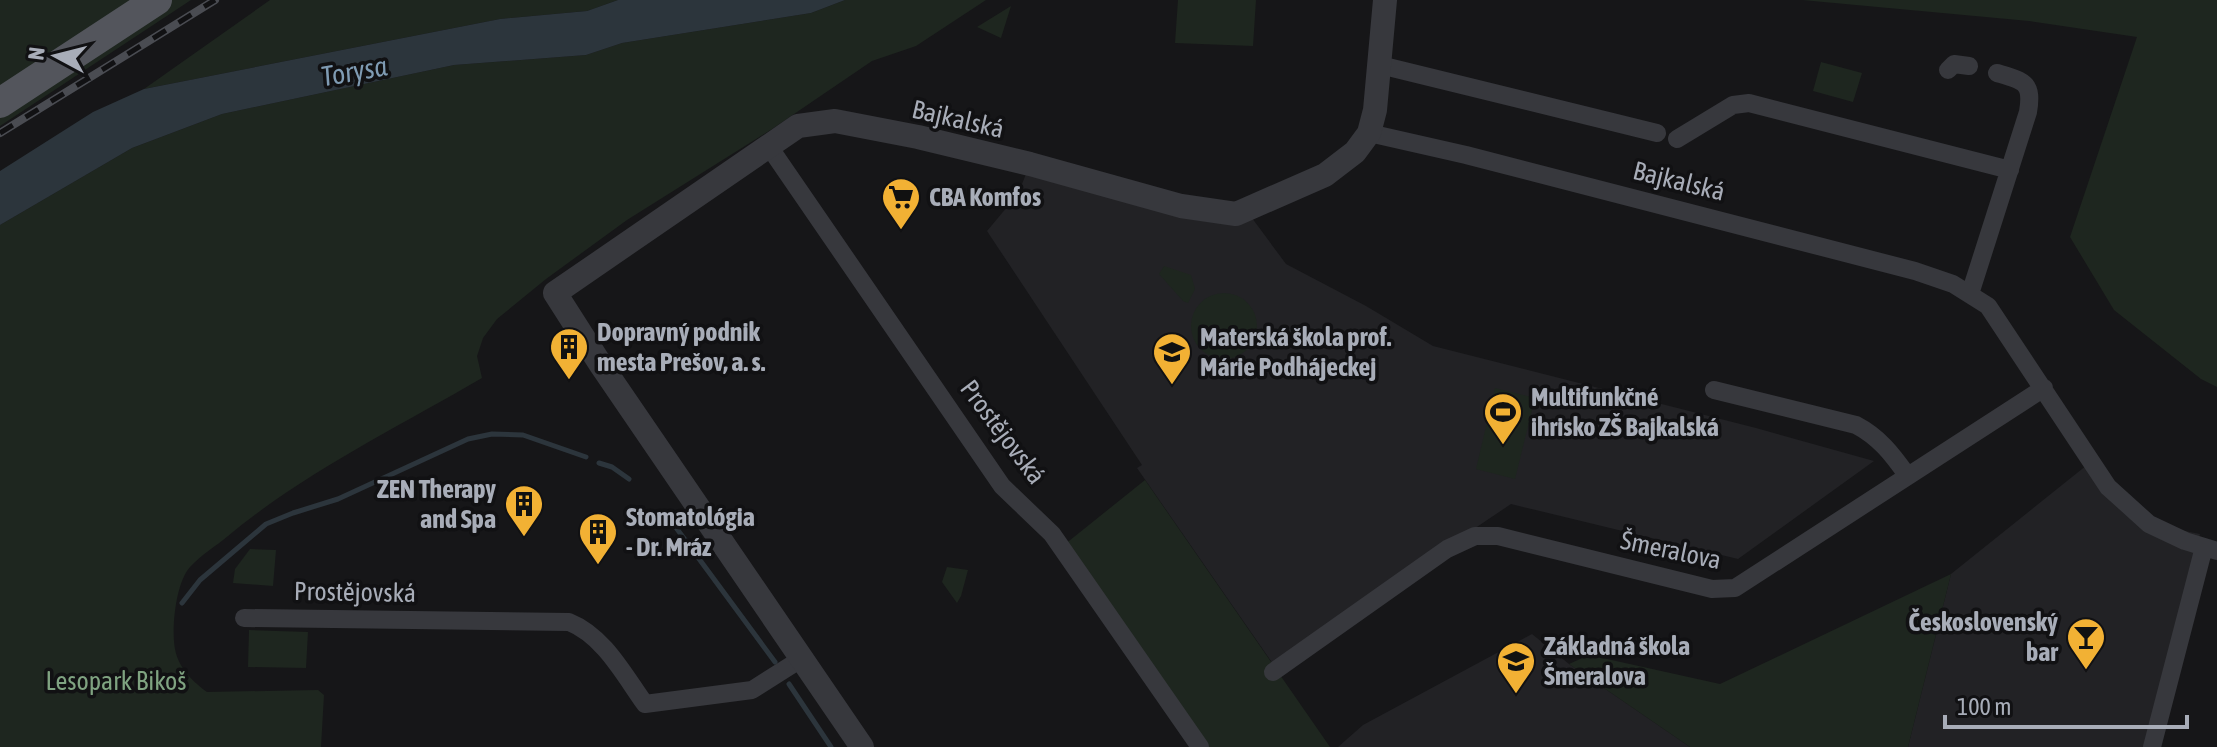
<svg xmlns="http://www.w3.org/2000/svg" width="2217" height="747" viewBox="0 0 2217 747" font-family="'Asap Condensed',sans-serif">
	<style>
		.built { fill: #222225 }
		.green { fill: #1e261f }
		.water { fill: #2c353c }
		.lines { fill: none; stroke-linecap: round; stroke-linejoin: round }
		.stream { stroke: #2c353c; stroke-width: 5 }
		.minor { stroke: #37383d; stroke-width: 18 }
		.tertiary { stroke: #37383d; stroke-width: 24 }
		.primary { stroke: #53555c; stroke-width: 30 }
		.rail-casing { stroke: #4a4c52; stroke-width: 8 }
		.rail { stroke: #111113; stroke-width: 5; stroke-dasharray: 15; stroke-linecap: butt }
		.labels { text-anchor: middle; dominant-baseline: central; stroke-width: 7; stroke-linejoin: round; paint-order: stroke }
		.street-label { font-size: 26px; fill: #a8adb8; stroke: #111113 }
		.poi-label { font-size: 26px; font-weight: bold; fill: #a8adb8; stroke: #111113; text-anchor: start }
		.park-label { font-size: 26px; fill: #7fa381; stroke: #111113 }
		.water-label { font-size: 28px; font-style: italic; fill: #7f9bb3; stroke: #111113 }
	</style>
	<rect width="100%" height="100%" fill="#161618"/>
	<path class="built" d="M1030,164L1249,214L1286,264L1366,306L1433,346L1756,428L1874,461L1738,559L1511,504L1273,664L1137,468L1142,465L987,231L1018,194Z
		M2097,457L2124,495L2159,526L2200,534L2149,747H1908L1951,574Z
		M1532,634L1569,664L1690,747H1338L1363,725Z"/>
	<path class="green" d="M0,0H191L0,126Z
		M270,0H618L587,11L500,19L144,89Z
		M845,0H986L916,46L872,61L772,129L627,220L546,279L497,319L483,338L477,356L482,378C398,427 302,474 228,536C216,546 201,555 190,567C176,582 171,629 175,649C178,667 193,682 207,692L318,690L324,695L321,747H0V225L132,148L222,114L454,65L586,55L622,43L811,13Z
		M1178,0H1256L1253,46L1175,43Z
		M1802,0H2217V387L2201,379L2114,310L2070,237L2137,37L2029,21Z
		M1011,6L1001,38L977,27Z
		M1821,62L1862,73L1853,102L1813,91Z
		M1164,266L1191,275L1195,289L1188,303L1183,301L1159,274Z
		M1191 326a33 33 0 1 1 66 0a33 33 0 1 1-66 0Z
		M1495,388L1535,398L1515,479L1476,469Z
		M1145,480L1330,747H1202L1059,549Z
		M250,549L276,550L273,586L233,583L235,569Z
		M947,567L968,570L961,596L957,603L942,582Z
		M1951,574L1908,747H1690L1569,664L1589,655L1720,684Z
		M249,630L308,632L306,668L248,667Z"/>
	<path class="water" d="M618,0H845L811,13L622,43L586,55L454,65L222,114L132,148L0,225V171L93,112L144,89L500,19L587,11Z"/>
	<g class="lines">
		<path class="stream" d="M599,463L612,467L629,479
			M666,514L775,662
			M182,603L200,580L266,524L293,513L338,499L468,439L492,434L523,435L586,457
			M789,684L831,747"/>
		<path class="minor" d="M1380,65L1657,133
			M1948,70L1954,64L1969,66
			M1369,133L1466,155L1915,271L1953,284L1988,306L2108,487L2149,524L2185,541L2217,551
			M1677,139L1733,105L1749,103L2010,170
			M768,145L1002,486L1052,534L1200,747
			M1970,294L2028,112C2033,82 2024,81 1997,73
			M1714,390L1856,425C1879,437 1892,454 1907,475
			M244,618L569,622C604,636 624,675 645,704L752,690L801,659
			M1273,672L1447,549L1475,536H1498L1712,589L1735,588L2044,388
			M2152,747L2204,547"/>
		<path class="tertiary" d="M862,747L601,365L555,293L798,126L835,121L918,137L1030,164L1181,206L1236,214L1325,175L1355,152L1369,133L1375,110L1385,0"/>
		<path class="primary" d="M0,103L157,0"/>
		<defs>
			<path id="rail" d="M0,133L215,0"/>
		</defs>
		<use href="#rail" class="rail-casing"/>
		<use href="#rail" class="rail"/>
	</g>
	<defs>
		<symbol id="supermarket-pin" viewBox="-11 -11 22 30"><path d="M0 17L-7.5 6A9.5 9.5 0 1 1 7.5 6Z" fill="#f2b134" stroke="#111113"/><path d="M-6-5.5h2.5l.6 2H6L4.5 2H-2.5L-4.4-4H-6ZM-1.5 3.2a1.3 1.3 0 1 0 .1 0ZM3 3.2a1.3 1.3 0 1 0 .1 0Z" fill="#111"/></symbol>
		<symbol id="building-pin" viewBox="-11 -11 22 30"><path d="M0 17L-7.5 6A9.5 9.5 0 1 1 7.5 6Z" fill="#f2b134" stroke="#111113"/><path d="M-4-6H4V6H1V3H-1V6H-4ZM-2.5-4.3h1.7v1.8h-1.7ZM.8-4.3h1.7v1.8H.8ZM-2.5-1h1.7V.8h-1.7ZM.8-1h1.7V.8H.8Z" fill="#111"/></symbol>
		<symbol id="school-pin" viewBox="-11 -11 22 30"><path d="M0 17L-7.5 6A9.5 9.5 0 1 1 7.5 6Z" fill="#f2b134" stroke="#111113"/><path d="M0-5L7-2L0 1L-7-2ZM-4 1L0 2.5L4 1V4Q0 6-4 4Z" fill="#111"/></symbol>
		<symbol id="stadium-pin" viewBox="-11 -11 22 30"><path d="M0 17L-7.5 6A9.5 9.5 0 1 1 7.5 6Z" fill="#f2b134" stroke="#111113"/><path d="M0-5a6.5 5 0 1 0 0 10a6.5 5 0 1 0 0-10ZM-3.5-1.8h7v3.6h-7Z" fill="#111"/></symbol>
		<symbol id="bar-pin" viewBox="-11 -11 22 30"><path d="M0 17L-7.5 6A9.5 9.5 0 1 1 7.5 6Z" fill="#f2b134" stroke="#111113"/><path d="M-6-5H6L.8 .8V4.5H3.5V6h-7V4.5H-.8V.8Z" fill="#111"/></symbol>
	</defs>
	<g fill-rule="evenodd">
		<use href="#supermarket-pin" x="879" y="175" width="44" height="60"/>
		<use href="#building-pin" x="547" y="325" width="44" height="60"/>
		<use href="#school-pin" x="1150" y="330" width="44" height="60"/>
		<use href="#stadium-pin" x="1481" y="390" width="44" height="60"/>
		<use href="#building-pin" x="502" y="482" width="44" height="60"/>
		<use href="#building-pin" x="576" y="510" width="44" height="60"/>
		<use href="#bar-pin" x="2064" y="615" width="44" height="60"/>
		<use href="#school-pin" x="1494" y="639" width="44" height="60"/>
	</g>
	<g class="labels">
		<g class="street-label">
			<text transform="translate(958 119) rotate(13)">Bajkalská</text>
			<text transform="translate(1679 181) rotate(14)">Bajkalská</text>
			<text transform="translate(1003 432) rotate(53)">Prostějovská</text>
			<text transform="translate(1671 550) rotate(12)">Šmeralova</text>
			<text transform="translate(355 592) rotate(1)">Prostějovská</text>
		</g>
		<g class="poi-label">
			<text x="929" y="197">CBA Komfos</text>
			<text x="597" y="332">Dopravný podnik<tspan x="597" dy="30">mesta Prešov, a. s.</tspan></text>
			<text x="1200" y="337">Materská škola prof.<tspan x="1200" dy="30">Márie Podhájeckej</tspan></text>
			<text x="1531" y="397">Multifunkčné<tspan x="1531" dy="30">ihrisko ZŠ Bajkalská</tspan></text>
			<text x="496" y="489" text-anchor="end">ZEN Therapy<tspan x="496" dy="30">and Spa</tspan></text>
			<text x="626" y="517">Stomatológia<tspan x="626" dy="30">- Dr. Mráz</tspan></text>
			<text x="2058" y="622" text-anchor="end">Československý<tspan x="2058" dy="30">bar</tspan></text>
			<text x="1544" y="646">Základná škola<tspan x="1544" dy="30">Šmeralova</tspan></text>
		</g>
		<g class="park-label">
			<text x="116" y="681">Lesopark Bikoš</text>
		</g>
		<g class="water-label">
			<text transform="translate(354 71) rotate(-10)">Torysa</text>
		</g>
	</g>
	<g transform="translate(56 56) rotate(277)" stroke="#111113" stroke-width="6" paint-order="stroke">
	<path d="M0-6L14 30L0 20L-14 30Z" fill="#a8adb8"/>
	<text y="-12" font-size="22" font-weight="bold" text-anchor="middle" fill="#a8adb8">N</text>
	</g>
	<path d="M1945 715v12h242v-12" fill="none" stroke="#a8adb8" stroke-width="4"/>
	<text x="1957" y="715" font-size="24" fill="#a8adb8" stroke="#111113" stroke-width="6" paint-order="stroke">100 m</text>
</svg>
